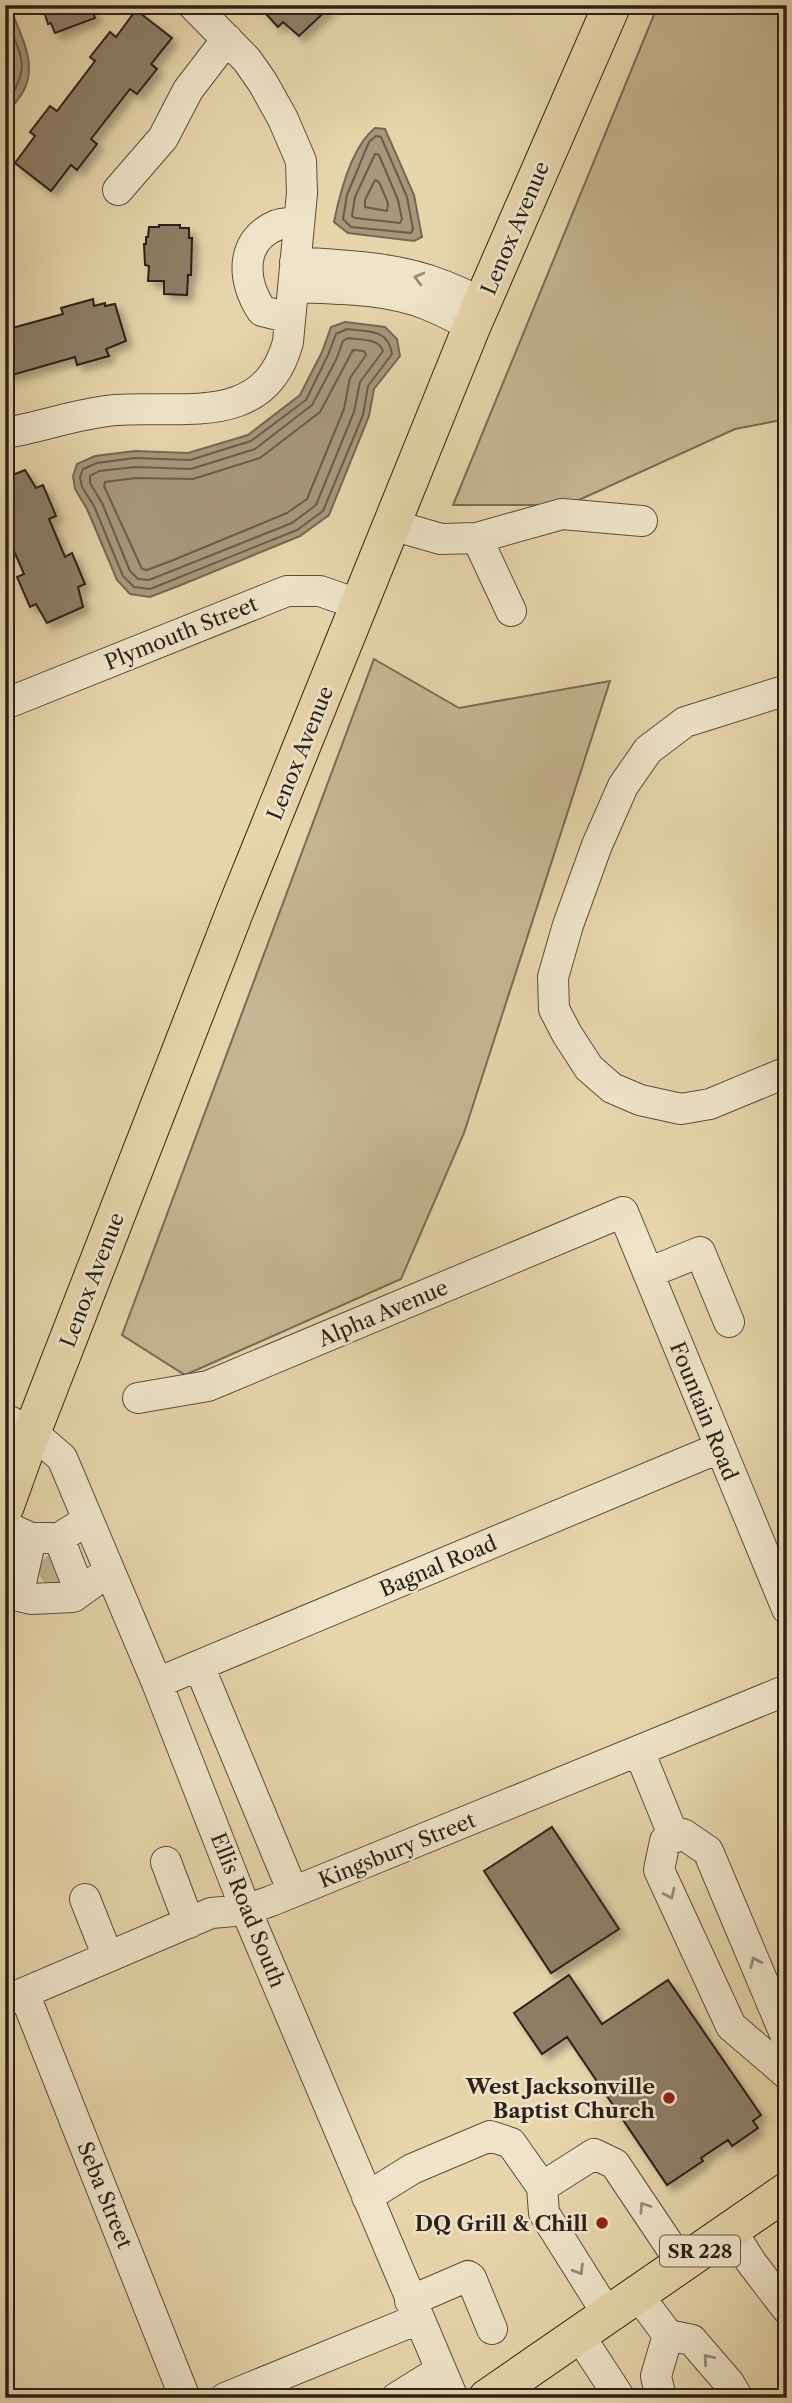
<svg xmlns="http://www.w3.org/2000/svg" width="792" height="2403" viewBox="0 0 792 2403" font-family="'Libre Caslon Text',serif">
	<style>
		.green { fill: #c7b693; stroke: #7a6b57; stroke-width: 2 }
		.water { fill: #a8977b; stroke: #776755; stroke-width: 2 }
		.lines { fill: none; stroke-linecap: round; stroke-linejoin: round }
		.shore { stroke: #6a5c4b; stroke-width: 2 }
		.building { fill: #8e7e66; stroke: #2d201b; stroke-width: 2; filter: url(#shadow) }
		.minor-tunnel { stroke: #c2b18f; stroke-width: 30; stroke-dasharray: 30 15; stroke-linecap: butt }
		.minor-casing { stroke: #5c4d3f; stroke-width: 32 }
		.major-casing { stroke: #2d201b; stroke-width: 39 }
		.minor { stroke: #efe4c9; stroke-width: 30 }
		.major { stroke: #e7d5ac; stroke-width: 37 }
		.oneway { stroke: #988c7b }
		.poi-dot { fill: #8f2418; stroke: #efe4c9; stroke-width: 2.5 }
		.labels { text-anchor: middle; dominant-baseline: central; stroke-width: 5; stroke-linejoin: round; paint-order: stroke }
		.shield { fill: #efe4c9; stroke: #675b4f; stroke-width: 2 }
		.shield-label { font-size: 19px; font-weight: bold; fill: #2d201b }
		.street-label { font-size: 21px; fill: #2d201b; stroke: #efe4c9 }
		.poi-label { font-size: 21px; font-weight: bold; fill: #2d201b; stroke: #efe4c9; text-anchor: end }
	</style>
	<defs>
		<filter id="shadow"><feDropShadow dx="6" dy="6" stdDeviation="3.5" flood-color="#0004"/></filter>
	</defs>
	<rect width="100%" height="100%" fill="#e7d5ac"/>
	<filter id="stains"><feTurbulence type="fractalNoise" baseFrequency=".00286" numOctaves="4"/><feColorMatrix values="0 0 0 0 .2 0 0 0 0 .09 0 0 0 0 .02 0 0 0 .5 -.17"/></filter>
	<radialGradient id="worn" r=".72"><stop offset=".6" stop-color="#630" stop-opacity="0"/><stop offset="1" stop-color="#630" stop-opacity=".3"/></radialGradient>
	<path class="green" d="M658,5H787V419L735,429L568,505H453Z
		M374,659L459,708L610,681L464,1133L401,1279L185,1375L122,1335Z"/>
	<path class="water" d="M5,5H9C19,32 38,62 24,90C19,99 11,108 5,117Z
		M375,128L385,129L414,195L422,237L414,241L348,233L334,222C340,192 351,147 375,128Z
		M345,322L385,327L397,339L400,356L374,389L369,416L329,515L300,536L181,585L150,597L130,594L117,580L87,509L75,489L73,476L77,464L95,456L135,451L188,453L248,435L300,395L322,352L331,327Z"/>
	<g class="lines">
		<path class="shore" d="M5,16C21,58 33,65 5,105
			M376,136L381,137L407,197L413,229L411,233L351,227L343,219L347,195L369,142Z
			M375,154L379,155L398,200L402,219L400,223L355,218L352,216L355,197Z
			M375,180L379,182L388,203L387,211L365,207V200Z
			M347,329C368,332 388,328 392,354L368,386L363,415L323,511L297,530L150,589L134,587L123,576L94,506L82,487L80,477L83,469L97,463L135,458L190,460L251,441L306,400L328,355L336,334Z
			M348,338C360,340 379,338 383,351L360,382L354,412L316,505L292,523L149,580L138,579L130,571L102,503L90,483V476L99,471L135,467L191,469L255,449L312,405L336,360L343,341Z
			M353,350L364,351L366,355L350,378L344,409L307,499L287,513L171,561L147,570L142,569L104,486L105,482L136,478L193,479L260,458L320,412Z"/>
	</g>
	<path class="building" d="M42,5H90L95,18L55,33L51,23L48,24Z
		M258,5H332L299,36L283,22L278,27Z
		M136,10L172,38L151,64L157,69L137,94L130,89L91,139L97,144L77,170L71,165L51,191L15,163L35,136L30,132L50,106L57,111L95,61L90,57L110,32L116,37Z
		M159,225H180V228H189V238H192L191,275H188L187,295L164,294V281H148L149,266L145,265L144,244H146V237H148L149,227H159Z
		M93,299L94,306L105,303V306L115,304L126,341L106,349L109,356L77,365L75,357L5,377V330L63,314L61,308Z
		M25,470L36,488L43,485L56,516L49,519L65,557L72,553L85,584L78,587L83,607L47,623L36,604L30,607L17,577L24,574L5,530V478Z
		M552,1827L619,1929L551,1973L484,1871Z
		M569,1975L602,2024L668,1980L761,2115L753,2121L758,2128L732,2146L728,2140L701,2158L703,2161L667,2185L567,2037L542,2054L514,2013Z"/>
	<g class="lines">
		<path class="minor-tunnel" d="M42,1579L58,1567"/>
		<defs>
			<path id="minor" d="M118,190L163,138L188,90L227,39
				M295,262C344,265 397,267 442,285C456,290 469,297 483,303
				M293,287C338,289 386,288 428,305C443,311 458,319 472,326
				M290,318L262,311C242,282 239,240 277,225C283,222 292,223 299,223
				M5,433C42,427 78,413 116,410C182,405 265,428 288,342L302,193L301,161L283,119L263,83L247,60L193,5
				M392,525L441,539L477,538L562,514L642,521
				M477,538L511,611
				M787,690L685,722L648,750L623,786L597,845L568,925L553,977L554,1009L567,1034L589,1068L612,1088L640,1100L681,1109L710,1104L787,1072
				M5,704L287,591H320L360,605
				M648,1273L700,1252L729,1322
				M138,1398L208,1386L623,1212L787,1609
				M5,1419L32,1432L62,1458L157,1683L246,1910L453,2398
				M5,1526L31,1538H51
				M5,1582L18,1596L31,1599L73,1597L109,1571
				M80,1592L59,1538L88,1520
				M18,1596L31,1538
				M199,1666L293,1892
				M157,1683L719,1448
				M639,1751L674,1837
				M166,1862L189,1923
				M85,1899L108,1957
				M24,1993L185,2398
				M5,2001L211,1913L246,1910L271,1901L787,1690
				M787,2039L708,1851L683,1834L665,1841L659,1870L731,2026L787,2074
				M542,2187L594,2154L615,2164L682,2264
				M367,2197L412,2169L490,2136L511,2143L542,2187L544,2213L608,2315
				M731,2230L751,2262L787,2309
				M638,2295L668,2335L692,2340L729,2383L738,2398
				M410,2301L468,2276L471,2278L492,2329
				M579,2335L620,2398
				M225,2398L418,2319
				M396,2398L441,2370
				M661,2398L656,2376L668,2335"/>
			<path id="major" d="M5,1507L32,1432L235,911L472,326L612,5
				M487,2398L787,2191"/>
		</defs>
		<use href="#minor" class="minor-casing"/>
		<use href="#major" class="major-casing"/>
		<use href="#minor" class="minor"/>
		<use href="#major" class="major"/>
	</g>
	<defs><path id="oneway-chevron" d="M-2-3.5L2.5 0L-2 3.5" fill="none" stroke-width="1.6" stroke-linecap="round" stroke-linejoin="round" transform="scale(1.75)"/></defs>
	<g class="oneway">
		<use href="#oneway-chevron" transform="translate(419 278) rotate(-165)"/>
		<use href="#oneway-chevron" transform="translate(670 1894) rotate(65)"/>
		<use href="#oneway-chevron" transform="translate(755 1962) rotate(-113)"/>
		<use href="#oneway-chevron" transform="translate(644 2207) rotate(-124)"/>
		<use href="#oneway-chevron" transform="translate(579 2270) rotate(59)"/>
		<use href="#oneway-chevron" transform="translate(708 2359) rotate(-131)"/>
	</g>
	<g class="poi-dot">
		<circle cx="669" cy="2098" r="7"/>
		<circle cx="602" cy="2223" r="7"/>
	</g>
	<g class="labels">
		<rect class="shield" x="660" y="2235.5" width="80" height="31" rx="5"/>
		<g class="shield-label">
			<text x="700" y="2251">SR 228</text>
		</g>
		<g class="street-label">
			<text transform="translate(515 228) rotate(-67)">Lenox Avenue</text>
			<text transform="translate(181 633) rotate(-22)">Plymouth Street</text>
			<text transform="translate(300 753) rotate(-68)">Lenox Avenue</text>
			<text transform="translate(92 1280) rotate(-69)">Lenox Avenue</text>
			<text transform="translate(383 1313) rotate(-23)">Alpha Avenue</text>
			<text transform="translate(704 1411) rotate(68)">Fountain Road</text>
			<text transform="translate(438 1566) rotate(-23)">Bagnal Road</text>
			<text transform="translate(397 1850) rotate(-22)">Kingsbury Street</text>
			<text transform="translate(248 1910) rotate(68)">Ellis Road South</text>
			<text transform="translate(105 2195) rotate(68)">Seba Street</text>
		</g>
		<g class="poi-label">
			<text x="655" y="2086">West Jacksonville<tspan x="655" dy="24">Baptist Church</tspan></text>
			<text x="588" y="2223">DQ Grill &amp; Chill</text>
		</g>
	</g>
	<rect width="792" height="2403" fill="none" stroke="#e7d5ac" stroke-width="28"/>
	<rect x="7" y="7" width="778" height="2389" fill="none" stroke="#2d201b" stroke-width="3.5"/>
	<rect x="14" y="14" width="764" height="2375" fill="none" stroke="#2d201b" stroke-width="2"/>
	<rect width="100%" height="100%" filter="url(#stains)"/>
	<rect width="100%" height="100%" fill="url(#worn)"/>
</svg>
